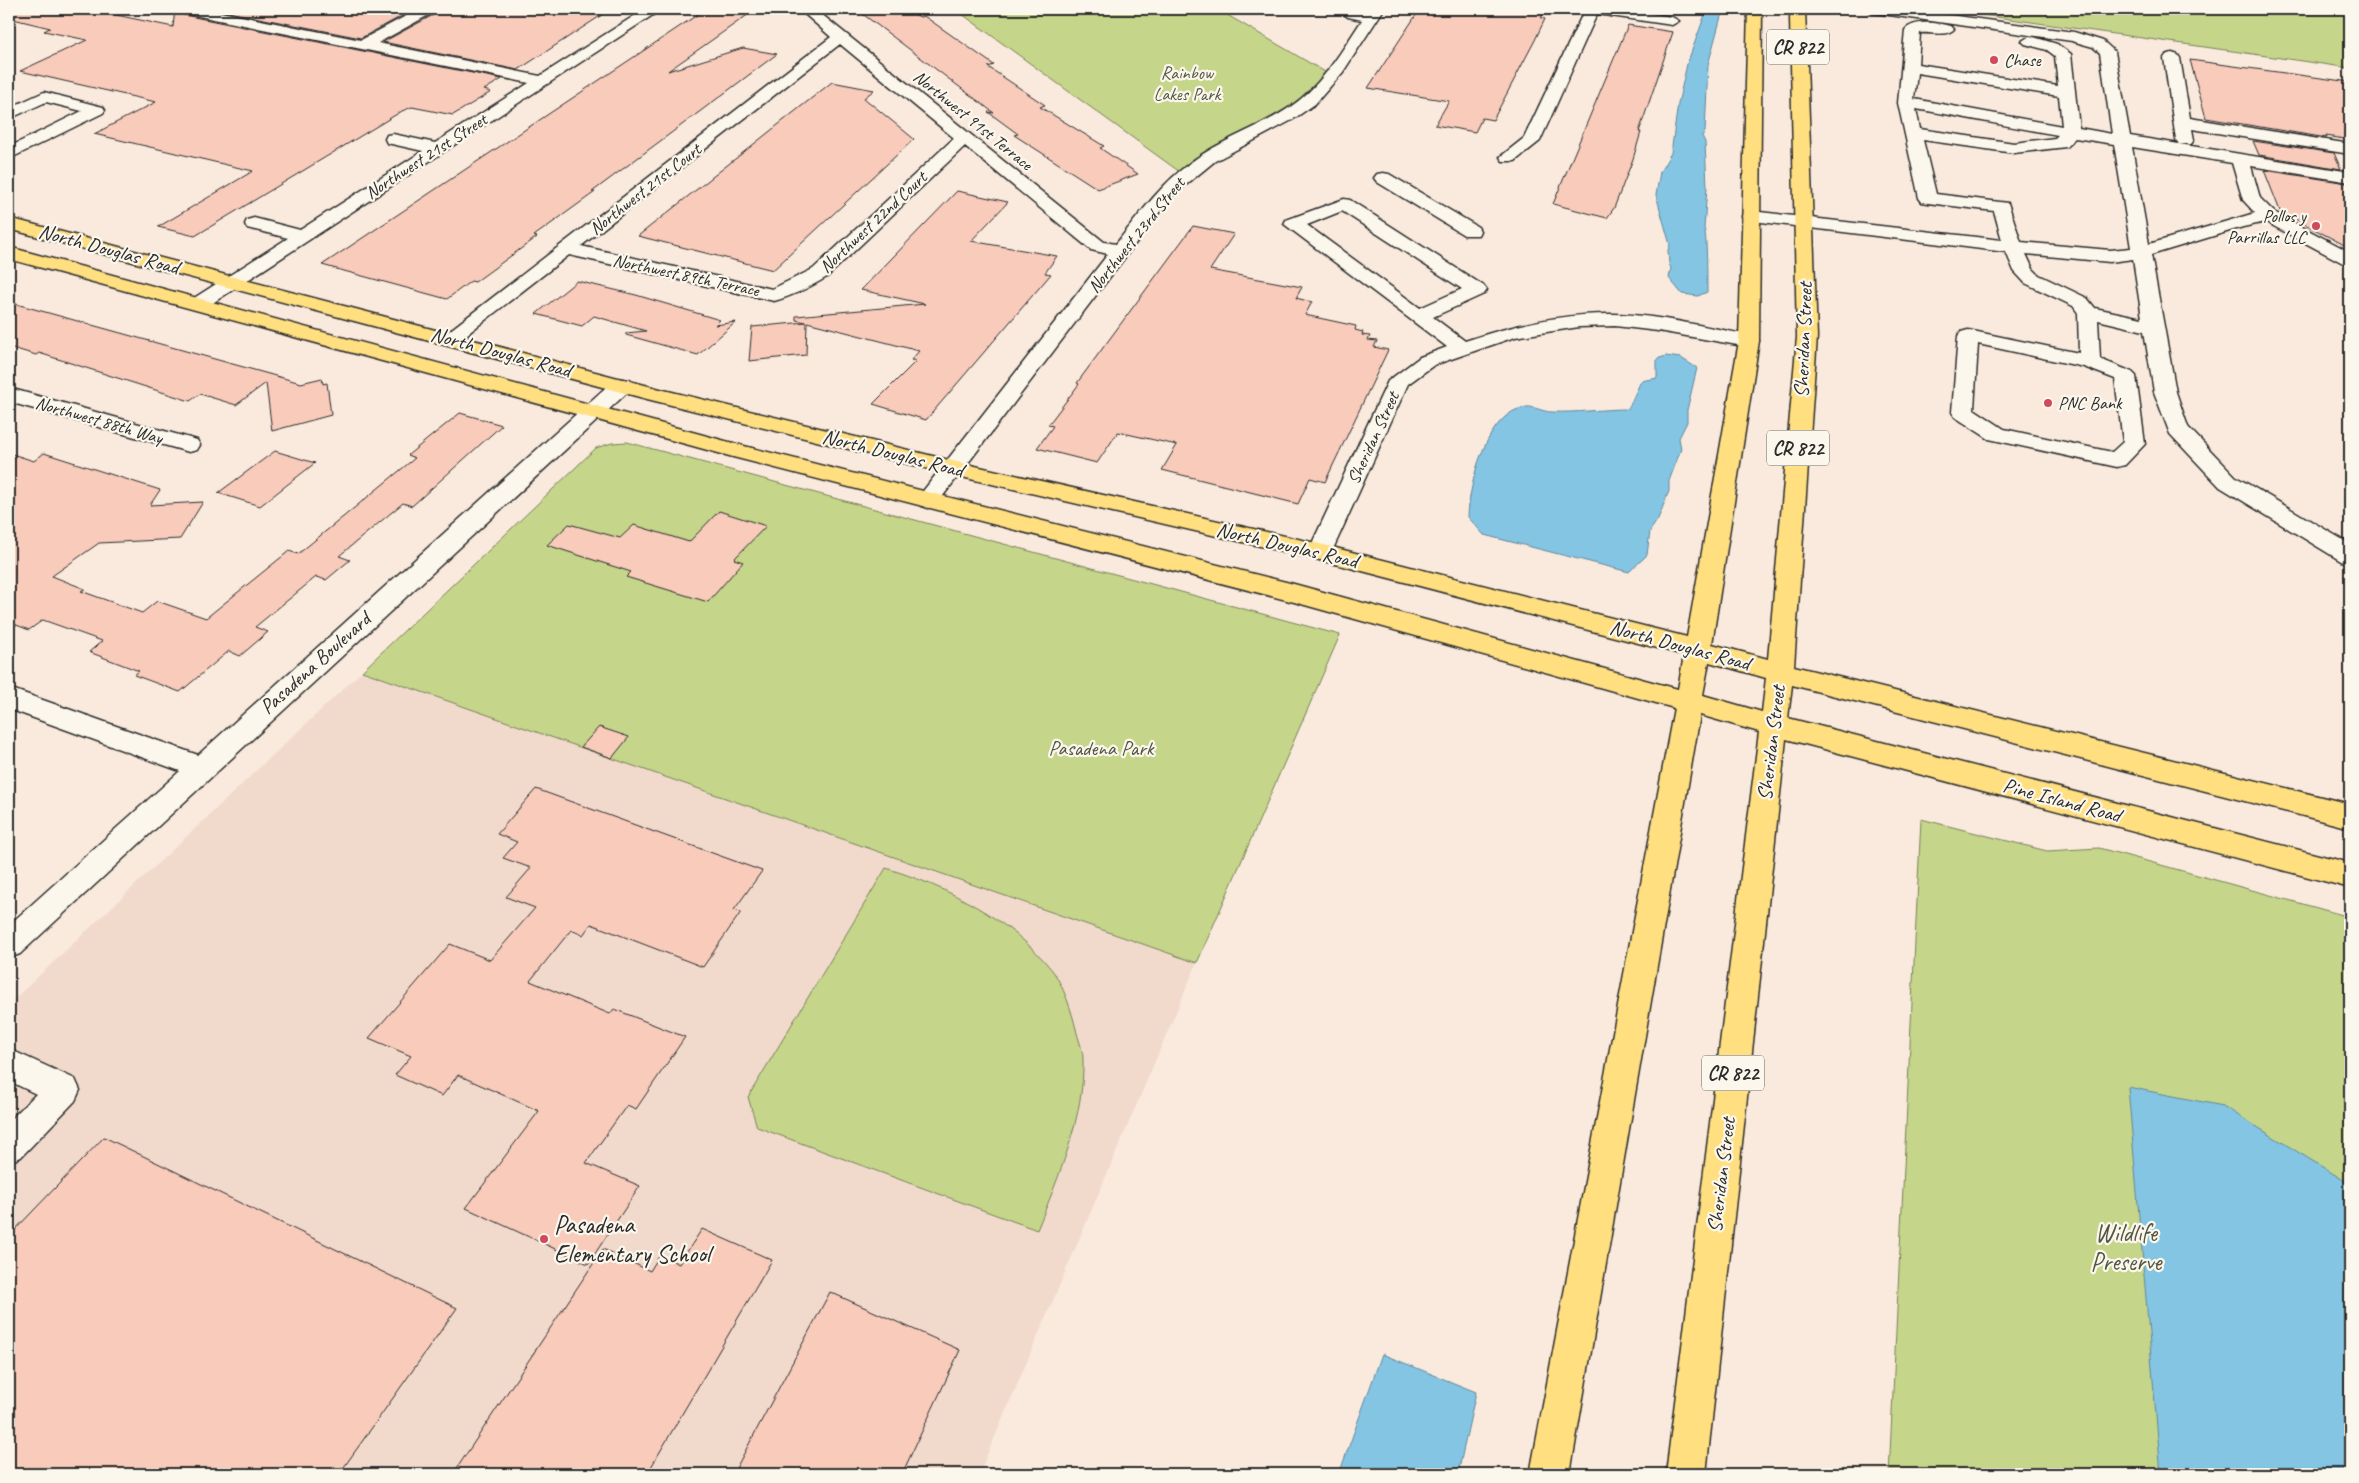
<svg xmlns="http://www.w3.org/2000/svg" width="2359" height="1483" viewBox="0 0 2359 1483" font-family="Caveat,sans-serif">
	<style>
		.built { fill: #f1dacc }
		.green { fill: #c5d58a; stroke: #78805a }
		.water { fill: #84c5e4; stroke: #60879a }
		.building { fill: #f8cbbb; stroke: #2b2b2b }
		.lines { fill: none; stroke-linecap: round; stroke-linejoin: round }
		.minor-casing { stroke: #2b2b2b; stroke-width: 3 }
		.major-casing { stroke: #2b2b2b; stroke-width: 3 }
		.minor { fill: #fbf7ec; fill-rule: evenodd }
		.major { fill: #ffdf80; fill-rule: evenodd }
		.poi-dot { fill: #d1495b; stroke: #fbf7ec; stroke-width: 2 }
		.labels { text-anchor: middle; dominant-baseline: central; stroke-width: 4.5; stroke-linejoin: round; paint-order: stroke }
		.far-poi-label { font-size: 18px; fill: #2b2b2b; stroke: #fbf7ec; text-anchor: start }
		.far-park-label { font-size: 18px; fill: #525643; stroke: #fbf7ec }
		.far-street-label { font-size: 18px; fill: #2b2b2b; stroke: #fbf7ec }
		.shield { fill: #fbf7ec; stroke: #696865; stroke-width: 1 }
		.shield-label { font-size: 20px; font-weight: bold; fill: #2b2b2b }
		.street-label { font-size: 21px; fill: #2b2b2b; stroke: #fbf7ec }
		.park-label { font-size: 21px; fill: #525643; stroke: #fbf7ec }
		.near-poi-label { font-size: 25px; fill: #2b2b2b; stroke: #fbf7ec; text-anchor: start }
		.near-park-label { font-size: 25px; fill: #525643; stroke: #fbf7ec }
	</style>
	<rect width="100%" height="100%" fill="#faeadd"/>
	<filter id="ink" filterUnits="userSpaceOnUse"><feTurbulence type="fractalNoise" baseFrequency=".02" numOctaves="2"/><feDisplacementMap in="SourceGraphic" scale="10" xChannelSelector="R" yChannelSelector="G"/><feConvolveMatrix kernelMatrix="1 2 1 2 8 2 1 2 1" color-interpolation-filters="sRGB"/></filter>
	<g filter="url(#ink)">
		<path class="built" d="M362,671L1197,963L979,1474H9V1004Z"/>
		<path class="green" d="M955,9H1217L1332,76L1318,92L1184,175Z
			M1941,9H2350V68Z
			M627,442L1340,635L1197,963L362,671L596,448L612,443Z
			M1921,819L2047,851L2099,848L2350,917V1474H1889Z
			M886,868C947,887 1011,919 1052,970C1063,984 1072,1012 1076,1029C1078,1039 1083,1049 1083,1059C1085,1115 1058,1179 1037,1230L757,1127L748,1097Z"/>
		<path class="water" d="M1707,9H1723L1708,65L1705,132L1702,136L1705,142L1707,187L1704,228C1707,233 1707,282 1707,292L1698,296L1682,294L1669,278L1671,268L1669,264L1668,250L1670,245L1656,195L1660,172L1671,153L1678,104L1687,64Z
			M1666,356L1681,358L1697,368L1687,410V422L1679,438L1681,449L1669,481V491L1658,519L1650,531L1647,555L1629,572L1484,535L1468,517C1469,484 1486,412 1526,407C1534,406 1543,412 1552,412C1577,413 1603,409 1628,409L1641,381L1657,378V359Z
			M2128,1087L2223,1106L2350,1184V1474H2161Z
			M1382,1354L1476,1392L1458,1474H1339Z"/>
		<path class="building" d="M10,9H88L173,27L175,9L179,14L502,79L484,90L491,92L453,115L412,107L402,111L195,236L158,227L253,171L94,134L156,102L20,71L87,40L44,31L50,28L9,18Z
			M213,9H415L361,38Z
			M438,9H520L552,15L563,9H611L518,70L383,42L435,14Z
			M706,9H756L668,71L743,48L777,54L592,192H595L534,236L537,237L475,282L471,281L447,299L322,265Z
			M856,9H905L920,17L924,16L994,65L988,67L1045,105L1040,107L1104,146L1100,148L1138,174L1098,189L1014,135L1018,134L988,112L994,113Z
			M1420,9H1546L1541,18L1545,19L1535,40L1493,120L1482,118L1475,132L1435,125L1449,101L1368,88Z
			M1628,25L1673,32L1639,132H1641L1633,159L1614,208L1607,218L1553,204Z
			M2190,60L2350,82V140L2326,136L2327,138L2206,118Z
			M832,82L874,90L864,98L914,139L773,270L638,236Z
			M2253,141L2334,153L2341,169L2259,155Z
			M2264,170L2347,183L2350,190V248L2280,211Z
			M957,191L1008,202L971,241L1057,256L1045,273L1051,274L926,420L873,404L916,361L911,360L919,351L807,322L806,355L749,361L752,327L806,322L796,320V316L925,304L861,290Z
			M1193,226L1234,234L1210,270L1302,287L1296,298L1312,302L1305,315L1356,326L1355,330L1363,332L1362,335L1370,336L1368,340L1377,341L1374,347L1388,350L1325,482L1310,478L1298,504L1162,470L1177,445L1118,432L1097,463L1037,448L1053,426L1048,425L1079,384L1077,383Z
			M577,281L636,295L720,320L715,325L736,322L698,355L626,335V333L646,331L594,316L582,326L536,314Z
			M9,302L301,383L322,378L323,384L327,383L331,415L272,431L266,383L236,405L200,394L190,401L39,353L36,355L9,347Z
			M460,413L502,425L412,506L403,503L339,556L350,560L326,580L316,577L255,627L268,632L240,656L229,651L180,692L134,675L139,671L89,652L102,641L43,620L29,630L9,622V453L34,461L44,453L160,490L150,505L203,502L180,539L99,543L52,576L85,589L81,591L142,613L157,601L206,618L289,551L298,554L415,458L408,455Z
			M275,451L315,463L260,506L218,493Z
			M719,511L766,526L734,559L743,562L708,602L626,577L631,572L547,545L569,524L620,538L634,525L689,542Z
			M599,727L629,737L612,758L581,747Z
			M536,789L762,871L734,910L741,912L703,967L591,924L583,935L571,930L530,981L610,1014L614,1009L685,1037L636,1109L627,1105L586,1163L640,1186L588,1264L466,1208L539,1111L458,1075L442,1096L395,1075L411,1056L369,1038L450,944L490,960L535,908L506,897L531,868L503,858L517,842L497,834Z
			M104,1137L457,1308L339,1474H9V1236Z
			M702,1229L772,1260L647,1474H453L603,1249L650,1271L660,1255L679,1264Z
			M830,1292L960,1350L902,1474H733Z"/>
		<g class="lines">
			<defs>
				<path id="minor" d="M177,9H205L361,40L419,9H436L434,12L378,43L540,76L645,9H662L205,308L198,310L191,308L188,304L191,300L288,238L247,228L245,224L247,220L254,218L300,230L423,151L387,143L385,139L387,135L393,134L435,143L529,83L184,13L179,12Z
					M799,9H815L1104,242L1116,244C1139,215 1160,185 1190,163C1221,139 1261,128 1293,105C1323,84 1342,50 1362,20L1348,17L1337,9H1354L1368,12L1370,9H1384L1343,72L1315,104L1292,120L1215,161L1171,197L936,505L928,508L920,505L916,500L920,495L1108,254L1091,250L965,146L827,277C810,287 793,296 774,301L569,255L457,342L450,344L443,342L440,338L831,37ZM840,44L954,138L813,269L772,289L581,246Z
					M1585,9H1620L1672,17L1679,21L1672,25L1597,14L1540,141L1515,161H1503L1500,157L1524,138Z
					M1868,9H1905L2074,32L2103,41L2115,52L2130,136L2350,172V182L2251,166L2260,198L2274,212L2350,252V265L2343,263L2266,222L2243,227L2151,255L2176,392L2188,427L2236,477L2350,544V563L2341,561L2220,487L2170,434L2154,392L2144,331L2098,320L2100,359L2132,372L2136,376L2145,444L2125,465L2117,467L1989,439L1955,417L1952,412L1958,336L1961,332L1968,330L2079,353L2078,313L2073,306L2025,283L2014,271L2006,252L1745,220L1742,216L1745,212L1751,211L2002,240L1994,211L1928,203L1922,202L1919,198L1898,103L1905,30C1914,19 1939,23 1951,26L1954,29C1947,37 1930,32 1920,33L1918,64L2058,86L2055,56L2047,50L2025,44L2022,41L2030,36L2057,44L2071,54L2079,128L2112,134L2100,53L2093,47L2072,41L1875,13L1870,12ZM1917,73L2059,96L2062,126L1914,99ZM1916,109C1964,117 2011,127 2058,135L2055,138L2014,143L1920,129ZM2075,138L2114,144L2131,248L2110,250L2021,242L2008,203L1936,194L1923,140L2014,153L2066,147ZM2132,147L2232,163L2243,200L2255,213L2149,244ZM2026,254L2110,262L2133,259L2142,318L2095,308L2087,298L2039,275L2033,269ZM1978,344L2084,367L2115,379L2123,442L2112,452L2004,429L1974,409Z
					M2172,53L2178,55L2180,58L2190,118L2350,144V154L2192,129L2194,140L2191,144H2179L2176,140L2164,58L2166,55Z
					M44,92L103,107L105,110L103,113L9,159V147L82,111L46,102L9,119V108Z
					M1383,173L1389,174L1478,227L1480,231L1478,235H1464L1377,182L1374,178L1377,174Z
					M1344,199L1350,200L1484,286L1487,290L1484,294L1433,317L1465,341C1513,325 1563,313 1614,314C1659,315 1705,327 1749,335L1756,337L1759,341L1756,345L1749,347L1658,331L1615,326L1579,327L1515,337L1434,365L1408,384L1329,558L1320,560L1311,558L1308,552L1388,381L1420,357L1447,347L1284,224L1286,220ZM1342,211L1462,289L1420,308L1307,225Z
					M622,379L630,380L633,385L630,390L20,954L9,958V925L180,771L9,709V688L198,755L614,380Z
					M9,388L197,440L200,445L197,450L189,452L9,402Z
					M9,1049L75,1079L80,1090L75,1101L21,1157L9,1162V1121L36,1094L9,1081Z"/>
				<path id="major" d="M1748,9H1762L1759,341L1712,644L1768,659L1797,337L1790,18L1791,9H1805L1817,337L1794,666L2350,804V828L1792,685L1788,718L2350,863V888L1786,739L1706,1474H1666L1759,732L1700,715L1570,1474H1530L1674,708L1294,602L733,457L9,259V247L744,446L1294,584L1678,689L1684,655L1320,560L953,475L647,399L9,229V218L660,389L953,461L1320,544L1687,637L1739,341ZM1709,662L1766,678L1762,712L1703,695Z"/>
			</defs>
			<use href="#minor" class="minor-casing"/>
			<use href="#major" class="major-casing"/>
			<use href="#minor" class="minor"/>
			<use href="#major" class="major"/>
		</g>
	</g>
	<g class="poi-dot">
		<circle cx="1994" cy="60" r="5"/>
		<circle cx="2316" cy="226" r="5"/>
		<circle cx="2048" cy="403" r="5"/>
		<circle cx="544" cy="1239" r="5"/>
	</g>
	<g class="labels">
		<g class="far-poi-label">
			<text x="2004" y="60">Chase</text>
			<text x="2306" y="216" text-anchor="end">Pollos y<tspan x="2306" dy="21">Parrillas LLC</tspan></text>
			<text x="2058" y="403">PNC Bank</text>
		</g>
		<g class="far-park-label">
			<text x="1187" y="73">Rainbow<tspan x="1187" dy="21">Lakes Park</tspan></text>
		</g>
		<g class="far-street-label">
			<text transform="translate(973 120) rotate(39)">Northwest 91st Terrace</text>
			<text transform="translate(426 156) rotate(-33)">Northwest 21st Street</text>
			<text transform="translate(645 189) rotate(-38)">Northwest 21st Court</text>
			<text transform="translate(873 222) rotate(-43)">Northwest 22nd Court</text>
			<text transform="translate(1136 235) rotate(-51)">Northwest 23rd Street</text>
			<text transform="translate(686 275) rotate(12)">Northwest 89th Terrace</text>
			<text transform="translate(99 420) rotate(16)">Northwest 88th Way</text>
			<text transform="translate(1373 438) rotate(-65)">Sheridan Street</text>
		</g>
		<g class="shield">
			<rect x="1767" y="29.5" width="62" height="35" rx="4"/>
			<rect x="1767" y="430.5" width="62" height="35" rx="4"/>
			<rect x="1702" y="1055.5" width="62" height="35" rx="4"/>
		</g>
		<g class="shield-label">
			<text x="1798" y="47">CR 822</text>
			<text x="1798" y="448">CR 822</text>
			<text x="1733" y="1073">CR 822</text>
		</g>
		<g class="street-label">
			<text transform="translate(109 249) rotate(15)">North Douglas Road</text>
			<text transform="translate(1803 340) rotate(-88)">Sheridan Street</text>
			<text transform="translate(501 352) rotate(15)">North Douglas Road</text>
			<text transform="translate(893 453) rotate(14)">North Douglas Road</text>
			<text transform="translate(1287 545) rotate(13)">North Douglas Road</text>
			<text transform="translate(1680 645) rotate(15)">North Douglas Road</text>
			<text transform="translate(315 663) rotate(-42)">Pasadena Boulevard</text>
			<text transform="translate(1771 743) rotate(-83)">Sheridan Street</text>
			<text transform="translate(2062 800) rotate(15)">Pine Island Road</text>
			<text transform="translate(1721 1175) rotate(-83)">Sheridan Street</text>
		</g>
		<g class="park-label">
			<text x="1101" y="748">Pasadena Park</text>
		</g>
		<g class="near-poi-label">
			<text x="554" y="1225">Pasadena<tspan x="554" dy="29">Elementary School</tspan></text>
		</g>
		<g class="near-park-label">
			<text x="2126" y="1233">Wildlife<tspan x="2126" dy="29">Preserve</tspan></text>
		</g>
	</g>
	<rect width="2359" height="1483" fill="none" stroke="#fbf7ec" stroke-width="30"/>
	<rect x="15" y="15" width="2329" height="1453" fill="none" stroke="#2b2b2b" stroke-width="2" filter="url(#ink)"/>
</svg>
